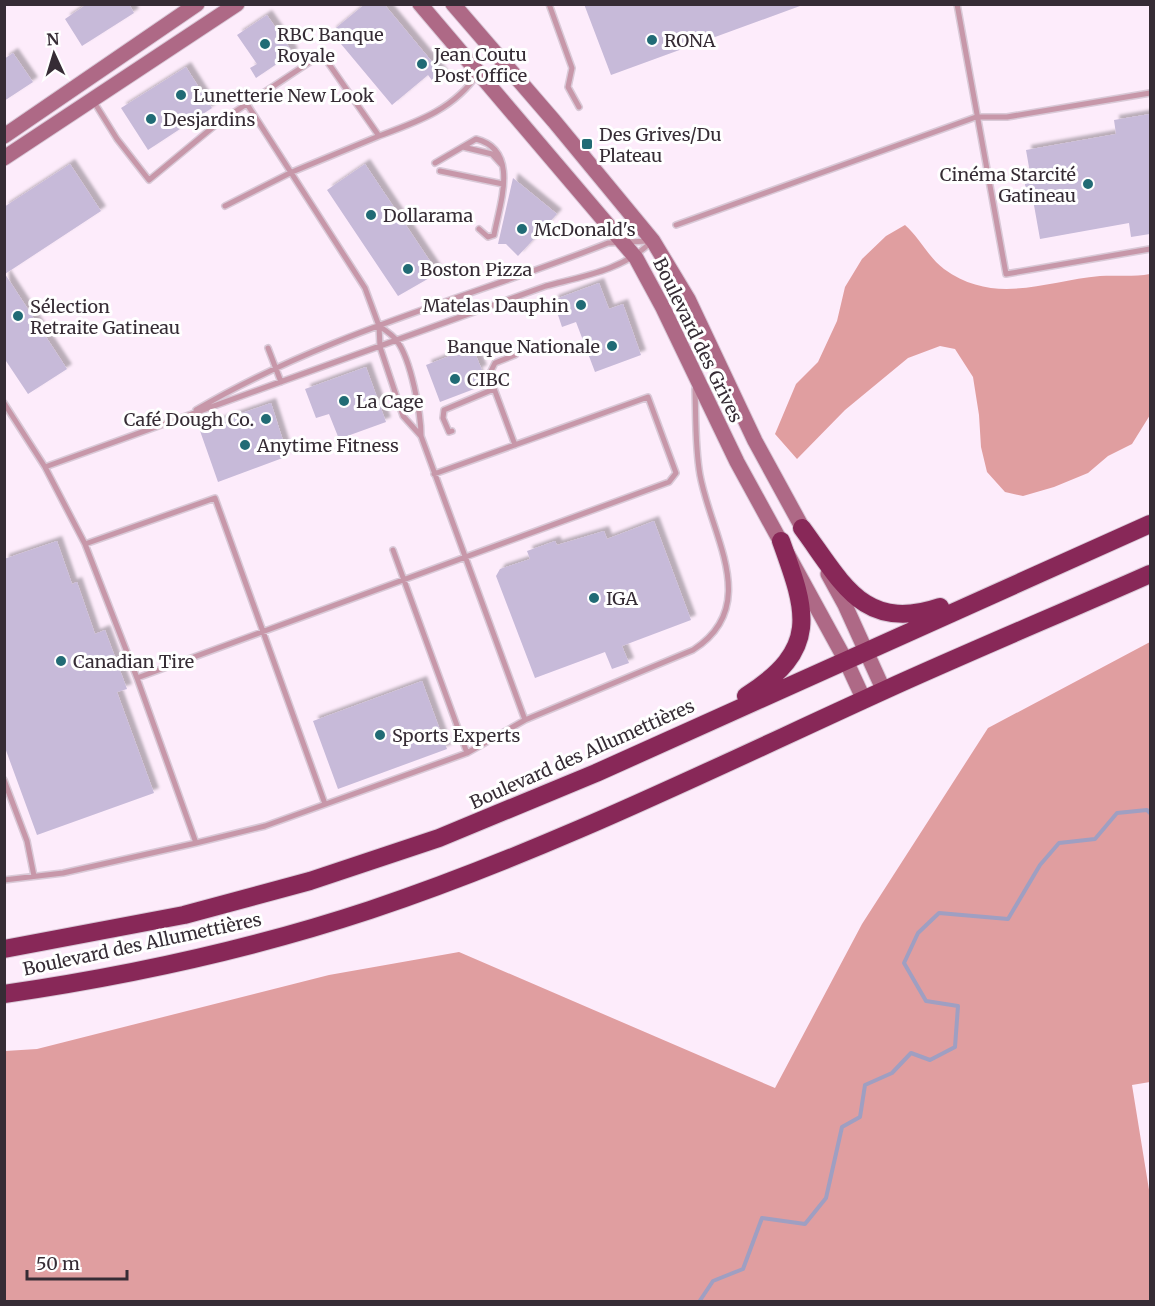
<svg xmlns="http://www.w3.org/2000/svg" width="1155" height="1306" viewBox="0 0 1155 1306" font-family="Merriweather,serif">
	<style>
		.forest { fill: #e09ea0 }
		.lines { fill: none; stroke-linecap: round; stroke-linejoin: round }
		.stream { stroke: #9f9fc2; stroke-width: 4 }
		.building { fill: #c7bad9; filter: url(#shadow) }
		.lane-casing { stroke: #d9c9d7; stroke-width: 8 }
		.secondary-casing { stroke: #d9c9d7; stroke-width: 17 }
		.highway-casing { stroke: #d9c9d7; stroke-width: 20 }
		.lane { stroke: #c797a9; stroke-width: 5 }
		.secondary { stroke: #ae6986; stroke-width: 15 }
		.highway { stroke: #882858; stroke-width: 18 }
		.poi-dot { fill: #216b75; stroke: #fff; stroke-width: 2 }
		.labels { text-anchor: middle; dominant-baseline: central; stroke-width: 6; stroke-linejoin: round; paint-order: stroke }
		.poi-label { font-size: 18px; fill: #362c35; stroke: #fff; text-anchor: start }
		.street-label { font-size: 18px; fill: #362c35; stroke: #fff }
	</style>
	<defs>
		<filter id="shadow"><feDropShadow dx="5" dy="-5" stdDeviation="1.5" flood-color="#0004"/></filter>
	</defs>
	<rect width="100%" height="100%" fill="#fdecfb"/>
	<path class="forest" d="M905,225C920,238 928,257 944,269C995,306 1045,281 1100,276C1117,275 1134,277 1150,274V415L1132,444L1108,456L1088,473L1054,487L1023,496L1005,492L987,472L981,447L979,415L973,377L955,349L940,346L908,358L845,410L797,459L775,434L796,384L818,362L837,321L845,287L862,259L886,236Z
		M1150,642V1082L1132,1085L1150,1196V1301H5V1051L37,1049L329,975L459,952L775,1088L862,924L988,728Z"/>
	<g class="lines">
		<path class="stream" d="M699,1302L713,1281L743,1269L762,1218L805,1224L826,1198L842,1127L860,1117L865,1085L892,1073L911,1053L930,1060L955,1047L958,1006L926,1001L904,963L918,933L939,913L1008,919L1040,865L1059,843L1095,839L1117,813L1147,810L1150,813"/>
	</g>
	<path class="building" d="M87,4H129L134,13L82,46L65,19Z
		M365,4H384L443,75L434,83L428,75L392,105L331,32Z
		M584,4H799L800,6L611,75Z
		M267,15L293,53L256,78L250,68L257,64L237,35Z
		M13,53L33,82L4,101V59Z
		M186,67L212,108L148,150L121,108Z
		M1150,114V234L1131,237L1129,223L1040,239L1032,194L1027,195L1023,174L1030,173L1026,150L1116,134L1114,120Z
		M70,164L101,211L5,274L67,369L28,394L4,358V207Z
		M365,164L438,273L398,296L327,190Z
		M513,178L557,214L518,256L506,244H498Z
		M599,283L609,309L623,304L641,355L595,372L576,322L562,327L553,300Z
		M468,349L470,353L474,351L482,370L477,372L482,386L440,402L426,365Z
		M366,367L386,422L339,439L329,414L316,418L305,389Z
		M271,403L288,456L218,482L199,428Z
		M654,521L691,620L622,646L629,663L612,669L605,652L535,678L496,576L500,569L530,559L527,551L555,541L557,545L604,531L607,539Z
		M57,541L72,584L77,582L95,634L105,630L127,689L117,692L154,793L37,835L4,745V559Z
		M422,681L447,749L338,789L313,721Z"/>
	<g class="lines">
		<defs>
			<path id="lane" d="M549,4L572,68L568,87L579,107
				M957,4L1006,274L1150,249
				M94,102L117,139L149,180L218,123L322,54L379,136C417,122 455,109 478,73
				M247,104L365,288L379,326L380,347L403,416L421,436
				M463,147L492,154L502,165
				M435,163L476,139C520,150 500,203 494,235L488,237L479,229
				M440,171L503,184
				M225,206L292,172L379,136
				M676,225L976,117H1007L1150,93
				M379,326C385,330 393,335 397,341C411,360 421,413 421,436L525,720
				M268,348L281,382
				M4,403L45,467L85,544L137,678L669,482L676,473L648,397L434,474
				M196,410C324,334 471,297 608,243L648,241
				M452,431L449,432L443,418L444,410L494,389
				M515,445L489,375L495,363L515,355
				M45,467L546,286C584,276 623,270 651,242
				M85,544L215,498L325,804
				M137,678L196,843L265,826L467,753L393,550
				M467,753L525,720L693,650C762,606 711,536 700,475C695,447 696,417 695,389
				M4,780L27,841L34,876
				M4,880L63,873L196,843"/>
			<path id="secondary" d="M420,4L636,258L663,308L737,462L846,661L864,700
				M453,4L554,121L653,241L688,299L755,441L808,538
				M4,136L197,4
				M4,158L237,4
				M828,574L845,605L884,691"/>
			<path id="highway" d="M802,528C842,582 863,633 940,607
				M746,696C820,649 807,613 781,541
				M4,949L184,915L310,881L439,838L596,773L1150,524
				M4,994C128,976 252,949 370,910C547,851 716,767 885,690C973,650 1062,613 1150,574"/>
		</defs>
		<use href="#lane" class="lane-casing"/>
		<use href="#secondary" class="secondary-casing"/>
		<use href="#highway" class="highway-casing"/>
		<use href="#lane" class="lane"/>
		<use href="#secondary" class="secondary"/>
		<use href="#highway" class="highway"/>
	</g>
	<g class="poi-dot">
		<circle cx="652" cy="40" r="6"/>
		<circle cx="265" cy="44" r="6"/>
		<circle cx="422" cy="64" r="6"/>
		<circle cx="181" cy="95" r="6"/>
		<circle cx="151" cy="119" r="6"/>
		<rect x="581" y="138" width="12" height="12" rx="3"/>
		<circle cx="1088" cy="184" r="6"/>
		<circle cx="371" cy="215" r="6"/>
		<circle cx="522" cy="229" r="6"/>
		<circle cx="408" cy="269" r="6"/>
		<circle cx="581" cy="305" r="6"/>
		<circle cx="18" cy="316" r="6"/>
		<circle cx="612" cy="346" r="6"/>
		<circle cx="455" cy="379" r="6"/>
		<circle cx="344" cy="401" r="6"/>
		<circle cx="266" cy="419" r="6"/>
		<circle cx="245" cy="445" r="6"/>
		<circle cx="594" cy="598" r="6"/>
		<circle cx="61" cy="661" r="6"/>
		<circle cx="380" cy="735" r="6"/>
	</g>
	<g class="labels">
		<g class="poi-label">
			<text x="277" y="34">RBC Banque<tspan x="277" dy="21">Royale</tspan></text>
			<text x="664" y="40">RONA</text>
			<text x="434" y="54">Jean Coutu<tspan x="434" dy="21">Post Office</tspan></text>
			<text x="193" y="95">Lunetterie New Look</text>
			<text x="163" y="119">Desjardins</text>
			<text x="599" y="134">Des Grives/Du<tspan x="599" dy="21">Plateau</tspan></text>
			<text x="1076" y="174" text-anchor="end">Cinéma Starcité<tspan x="1076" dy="21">Gatineau</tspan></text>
			<text x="383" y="215">Dollarama</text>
			<text x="534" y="229">McDonald's</text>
			<text x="420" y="269">Boston Pizza</text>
			<text x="569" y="305" text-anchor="end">Matelas Dauphin</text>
			<text x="30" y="306">Sélection<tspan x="30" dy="21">Retraite Gatineau</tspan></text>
			<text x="600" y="346" text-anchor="end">Banque Nationale</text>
			<text x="467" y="379">CIBC</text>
			<text x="356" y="401">La Cage</text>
			<text x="254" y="419" text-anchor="end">Café Dough Co.</text>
			<text x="257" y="445">Anytime Fitness</text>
			<text x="606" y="598">IGA</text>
			<text x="73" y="661">Canadian Tire</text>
			<text x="392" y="735">Sports Experts</text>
		</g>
		<g class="street-label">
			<text transform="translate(698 340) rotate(64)">Boulevard des Grives</text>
			<text transform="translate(582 754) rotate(-24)">Boulevard des Allumettières</text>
			<text transform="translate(142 944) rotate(-12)">Boulevard des Allumettières</text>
		</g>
	</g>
	<rect width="1155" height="1306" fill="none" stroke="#362c35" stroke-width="12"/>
	<g transform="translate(54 54) rotate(356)" stroke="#ffffff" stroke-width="4.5" paint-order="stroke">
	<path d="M0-4.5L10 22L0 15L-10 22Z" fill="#362c35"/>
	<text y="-9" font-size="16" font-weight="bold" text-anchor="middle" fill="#362c35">N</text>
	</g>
	<path d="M27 1270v9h100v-9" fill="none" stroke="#362c35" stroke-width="3"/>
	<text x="36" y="1270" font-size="18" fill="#362c35" stroke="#ffffff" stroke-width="4.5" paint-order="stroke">50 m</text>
</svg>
